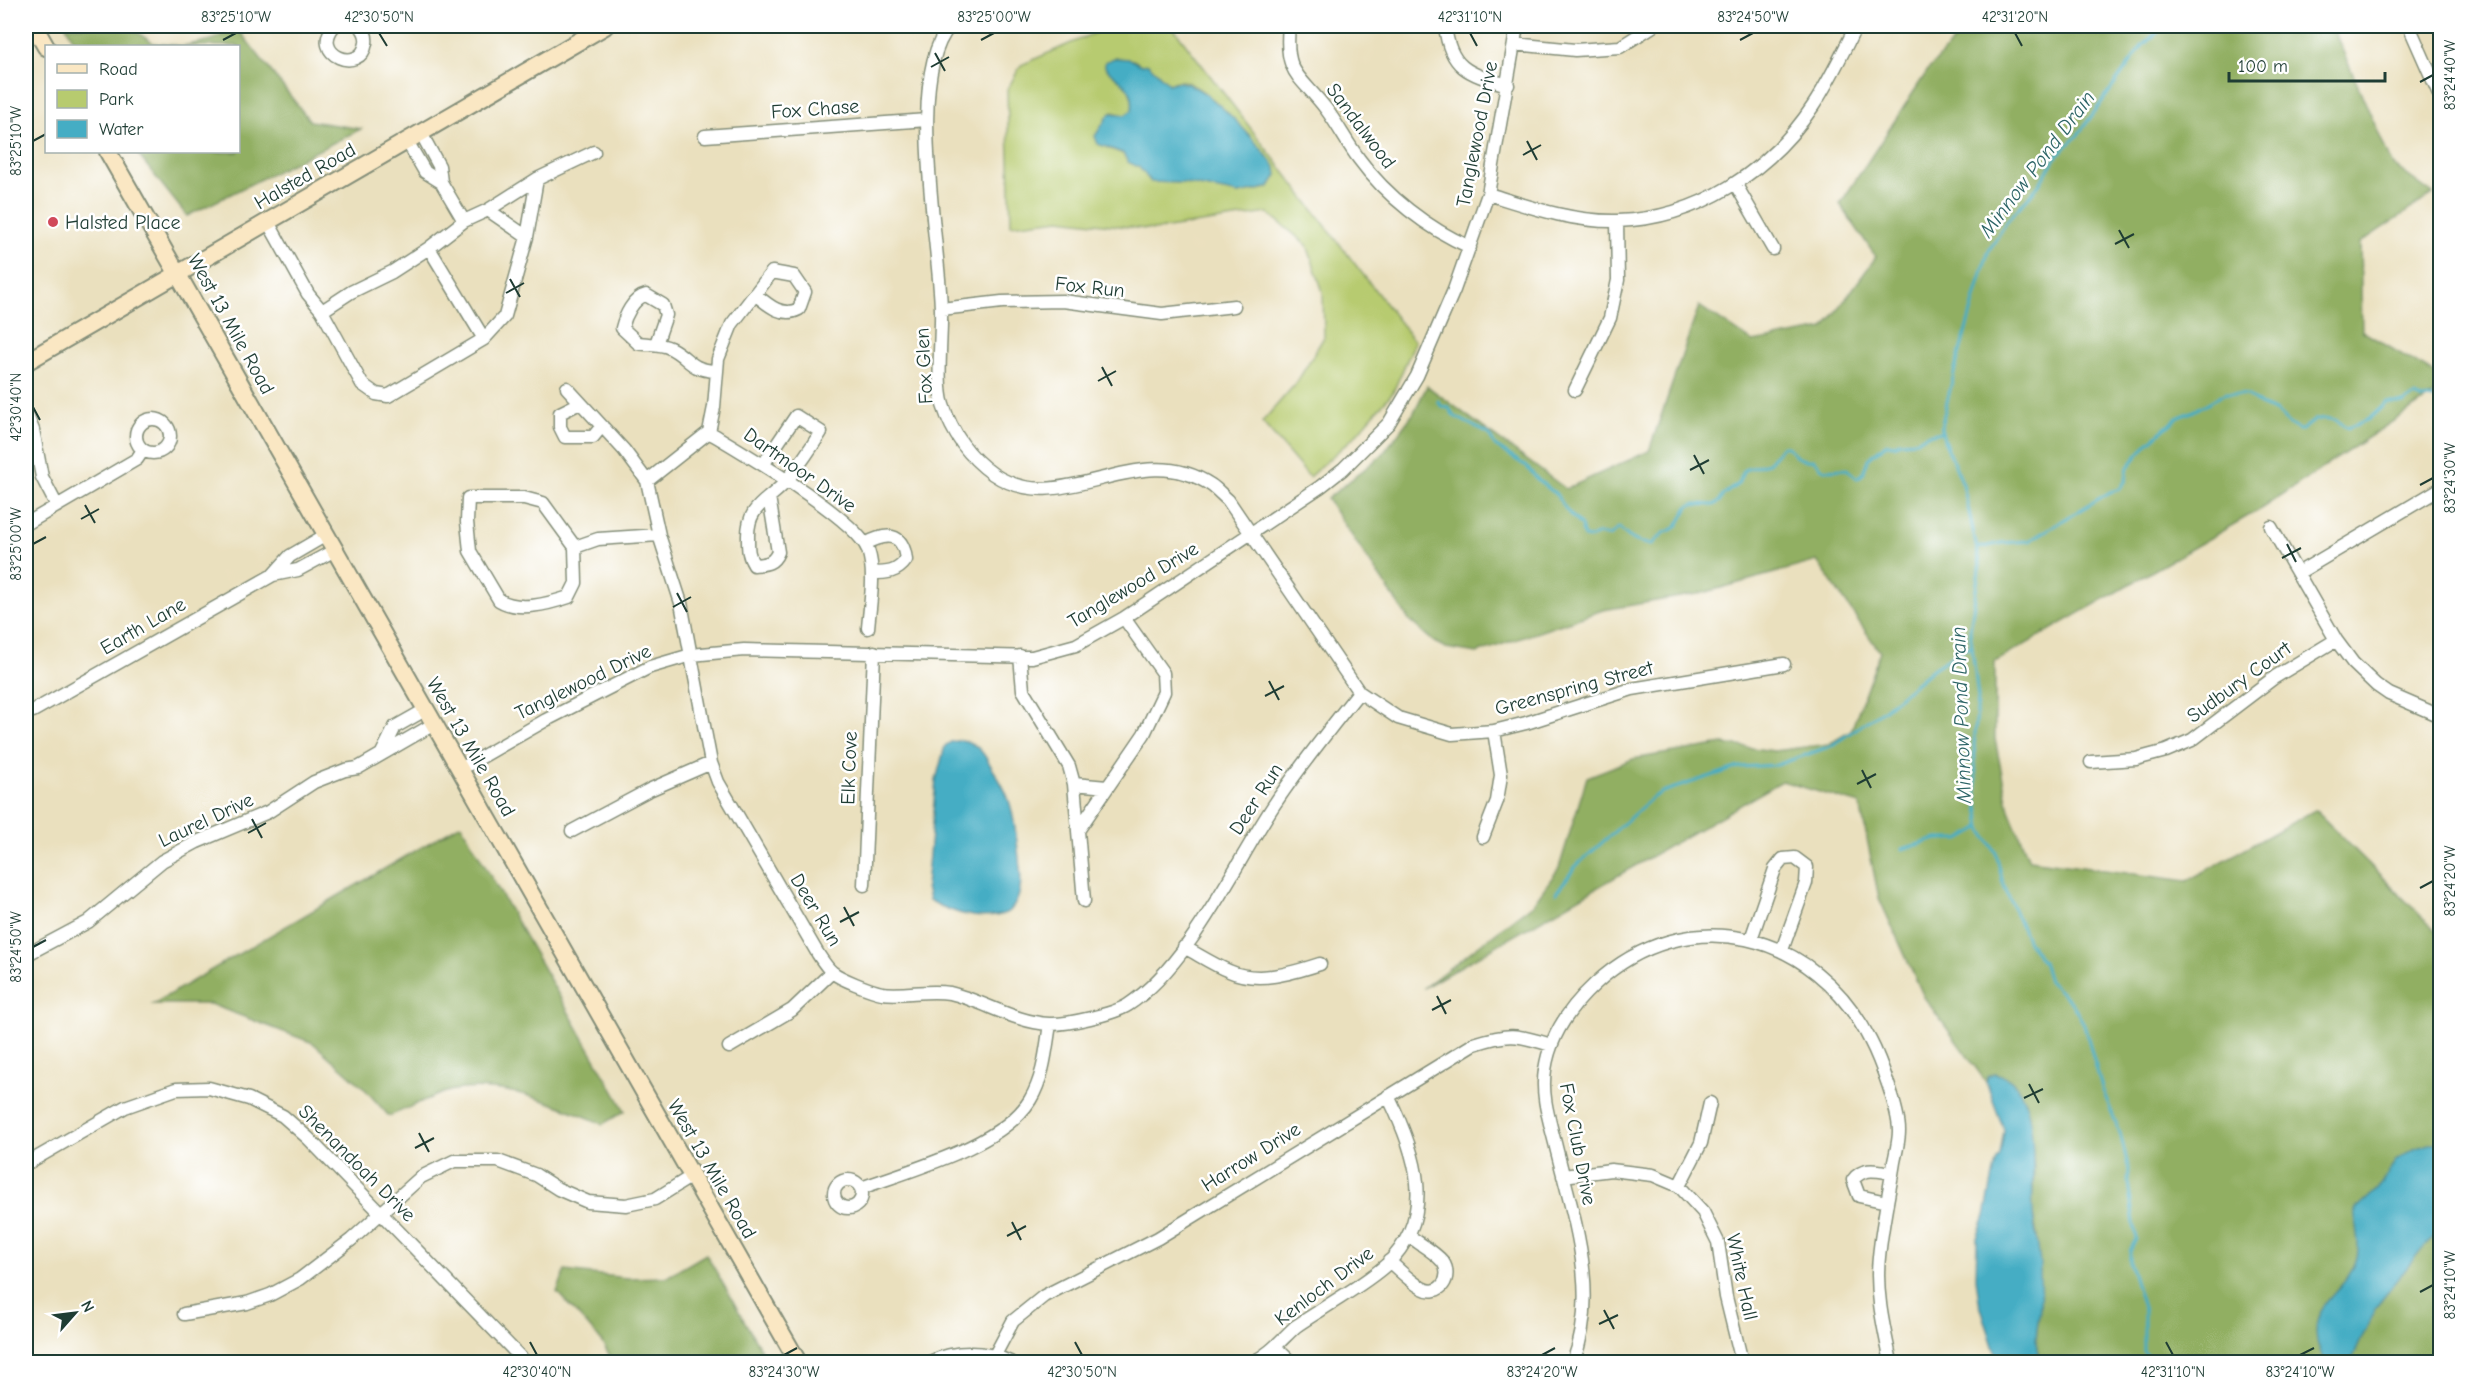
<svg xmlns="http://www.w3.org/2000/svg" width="2466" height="1388" viewBox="0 0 2466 1388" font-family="'Comic Neue',sans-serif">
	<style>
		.green { fill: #b7cb6f; stroke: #6b8452; stroke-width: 1.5; fill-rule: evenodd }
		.forest { fill: #91af62; stroke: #58764b; stroke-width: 1.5 }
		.water { fill: #45adc4; stroke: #32757c; stroke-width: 1.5 }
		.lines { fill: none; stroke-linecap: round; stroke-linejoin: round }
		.stream { stroke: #45adc4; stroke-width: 3 }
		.street-casing { stroke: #848e79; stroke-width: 15 }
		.secondary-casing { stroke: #848e79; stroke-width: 20 }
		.street { stroke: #fff; stroke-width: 12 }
		.secondary { stroke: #fae7c3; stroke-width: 16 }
		.ticks { fill: none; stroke: #1f3d34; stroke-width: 2 }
		.poi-dot { fill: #d1495b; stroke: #fff; stroke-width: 2 }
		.labels { text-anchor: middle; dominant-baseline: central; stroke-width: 5; stroke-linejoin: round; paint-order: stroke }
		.street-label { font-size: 20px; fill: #1f3d34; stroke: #fff }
		.poi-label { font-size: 20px; fill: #1f3d34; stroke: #fff; text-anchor: start }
		.water-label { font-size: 21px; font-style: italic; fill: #2c6466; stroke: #fff }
		.neatline { fill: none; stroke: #1f3d34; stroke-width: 2 }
		.ticks-label { font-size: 15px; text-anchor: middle; fill: #1f3d34 }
	</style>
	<rect width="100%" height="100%" fill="#fff"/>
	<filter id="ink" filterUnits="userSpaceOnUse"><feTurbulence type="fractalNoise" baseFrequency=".0167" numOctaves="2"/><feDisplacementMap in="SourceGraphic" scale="12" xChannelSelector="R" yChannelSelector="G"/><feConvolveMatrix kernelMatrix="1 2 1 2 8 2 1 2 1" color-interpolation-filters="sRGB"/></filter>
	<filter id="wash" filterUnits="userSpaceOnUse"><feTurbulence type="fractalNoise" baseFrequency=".008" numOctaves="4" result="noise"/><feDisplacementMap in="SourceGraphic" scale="24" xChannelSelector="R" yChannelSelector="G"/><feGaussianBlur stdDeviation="1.35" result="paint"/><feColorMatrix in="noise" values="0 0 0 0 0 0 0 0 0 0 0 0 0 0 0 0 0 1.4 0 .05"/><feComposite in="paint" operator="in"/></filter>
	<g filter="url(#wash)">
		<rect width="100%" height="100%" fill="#eae0be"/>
		<path class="green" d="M1110,26H1172L1415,342L1393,392L1355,436L1309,477L1262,422L1297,382L1324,337L1323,292L1307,245L1268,213L1154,230L1060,219L1011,225L1007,90L1021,65ZM1114,58L1134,60L1141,65L1148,64L1169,84C1174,81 1177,80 1183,81C1209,87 1260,146 1276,168L1268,188L1239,194L1184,183L1151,182L1139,167L1128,162L1123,154L1098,144L1095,136L1110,114L1113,112L1125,115L1132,110C1135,90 1121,79 1107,69L1105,62Z"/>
		<path class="forest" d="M66,26H128L153,43L182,46H77Z
			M1974,26H2332L2392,164L2433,194L2360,243L2362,331L2440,377V390L2262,508L1995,662V739L2009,810L2029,860L2187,881L2315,810L2440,935V1362H2039L2036,1342L2040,1288L2037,1235L2032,1209L2034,1168L2032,1143L2025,1101L2014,1084L1994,1073L1988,1076L1986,1082L1924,997L1879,898L1860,804L1782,781L1423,988L1533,904L1559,868L1587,777L1633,759L1723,744L1774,751L1829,744L1851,731L1880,652L1817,561L1703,593L1603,610L1477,653L1446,648L1434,642L1409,620L1327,499L1382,455L1413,414L1427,386L1566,489L1649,451L1699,306L1753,342L1824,329L1876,257L1840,204L1928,70L1958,36Z
			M237,28L310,121L361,129L187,216L136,152H238V46H183L212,40Z
			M461,824L625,1111L603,1124C556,1104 507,1082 454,1090C437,1093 407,1109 389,1116L363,1087L313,1043L210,1004H153Z
			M706,1254L768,1362H614L599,1338L557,1292L565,1271L627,1278L667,1277Z"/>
		<path class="water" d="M1114,58L1130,59L1141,65L1148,64L1169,84C1197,69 1261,147 1276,168L1277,175L1270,187L1239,194L1184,183L1151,182L1139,167L1128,162L1123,153L1098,144L1095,136L1110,113L1125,115L1132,110C1136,85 1117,81 1105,67V62Z
			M962,740C980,744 985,756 994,771C1013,800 1013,815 1018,849C1020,871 1026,893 1010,911C986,924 951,913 929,900L926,887L936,780L945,746L951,742Z
			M1994,1073C2045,1083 2030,1175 2033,1213C2034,1231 2040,1248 2040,1267C2040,1281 2041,1295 2040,1308C2039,1319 2036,1329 2036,1340C2036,1347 2039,1355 2039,1362H1998L1979,1301L1976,1278L1977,1238L1985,1216L1996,1162L2000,1155L2004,1130L1986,1082L1988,1076Z
			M2430,1144H2440V1231L2424,1246L2376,1307L2351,1362H2326C2324,1355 2318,1349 2317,1341C2310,1300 2345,1294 2356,1261C2362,1243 2353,1227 2356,1209L2381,1186L2396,1160L2413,1149Z"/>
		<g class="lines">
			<path class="stream" d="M1438,401L1442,407L1449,408L1454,416L1489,434L1495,446L1526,466L1538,480L1556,494L1567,511L1581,526L1584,537L1591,538L1598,534L1610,536L1619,528C1629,538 1637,544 1652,544L1664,533L1677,527L1688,507L1694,504L1714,505L1720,501L1723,495L1738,484L1744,470L1768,463L1783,446L1789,448C1795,458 1802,461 1814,460L1824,470L1847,469L1857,478L1863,474L1868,459L1886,444L1895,445L1899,442L1917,441L1926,435L1942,432
				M1978,548L2002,543L2029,541L2110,492L2120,489L2126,480L2128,467L2147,444L2177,418L2194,411L2225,393L2247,395L2262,406L2277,412L2289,424L2299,430H2302L2315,420L2325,418L2335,420L2348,428L2369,419L2386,403H2404L2415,396L2422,399L2440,397
				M1902,849L1937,839H1960L1981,827
				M1556,893L1576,866L1652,798L1662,792L1739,767L1777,765L1831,746L1882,711L1934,668L1965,648L1972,646
				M2152,1362L2144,1351V1311L2130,1263V1251L2136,1239L2128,1182L2129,1170L2120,1133L2102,1088L2084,1024L2071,1002L2049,981L2043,962L2028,942L2003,883L1996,853L1981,829L1977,797L1974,745L1978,698L1970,630L1980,563L1963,484L1944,440L1941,427L1954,373L1988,252L2008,220L2039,185L2055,158L2077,136L2143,45L2159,31L2161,26"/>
		</g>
	</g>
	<g filter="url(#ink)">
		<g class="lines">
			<defs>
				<path id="street" d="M334,26C310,55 361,75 366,43C367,36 365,31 360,26
					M950,26C905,75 940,244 941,310C942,335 936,384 943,405C952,433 969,457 993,474C1062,521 1138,436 1211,485C1217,489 1222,495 1228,500L1359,692L1398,718L1452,734L1494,731L1526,723L1632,689L1784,664
					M1289,26C1284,75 1300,75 1326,109C1338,125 1347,143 1359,159C1386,196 1428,229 1470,247
					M1445,26C1450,70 1470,74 1508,85
					M2409,26L2440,96
					M1514,44L1575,50L1620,47L1653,26
					M705,136L927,120
					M407,141L425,172L441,182L439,166L421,133
					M537,179L594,152
					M441,182L464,221
					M1736,185L1773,249
					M1488,194C1530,207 1572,222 1617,221C1697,219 1770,171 1813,106C1830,80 1843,52 1856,26
					M488,210L527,237
					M268,222L308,294L322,311L362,384L376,394L388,396L484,339L505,316L527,237L537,179L488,210L464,221L429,248L392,272L351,292L322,311
					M429,248L484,339
					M941,309L1002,302L1063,301L1162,314L1234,306
					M656,344L666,315L663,305L646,295C633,298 625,316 622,328L638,343C649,345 660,343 670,348C690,358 689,370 716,371
					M567,388L624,450L647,481L659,535L681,603L711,763L718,782L818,954C822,960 827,968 832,972C840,979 872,991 882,993C905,996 927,989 950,993C984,1001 1014,1022 1049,1024C1066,1025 1114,1014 1128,1005C1188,966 1233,868 1272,808C1298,768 1329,730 1359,692
					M1575,390L1610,318L1618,280L1617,221
					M580,403L560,413V427L565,437H593L602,426
					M26,413L33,430L42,477L57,506
					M136 436a17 17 0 1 1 34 0a17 17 0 1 1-34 0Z
					M709,432C742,452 856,518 868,550C876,574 870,603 868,628
					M763,465L796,416L821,432C811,448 800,464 788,479C770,502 747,503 748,538C748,549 748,556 754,565C766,564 773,564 778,552L769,497
					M647,481L709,432L714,407L718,359L732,324L772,272L794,276L805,292L799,309C782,318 768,305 755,294
					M26,524L137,459L143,450
					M2271,527L2336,640L2353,663L2376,685L2389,694L2440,716
					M865,544C886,533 903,531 906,560C897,573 886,573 872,573
					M575,547L576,583L569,597C548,604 519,612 499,600L470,551L467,522L468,498H524L543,503L575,547L598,539L659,535
					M2298,573L2440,489
					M273,575L290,556L326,535
					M1020,656L1023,690L1069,766L1074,784L1084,901
					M33,711L273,575L298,570L335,550
					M382,753L395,727L425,710
					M2091,762L2136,759L2166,751L2192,740L2275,677L2336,640
					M459,770L546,720L650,667L691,655L744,650L1032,657L1076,645L1124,618L1320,487L1343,469L1389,423L1417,376L1454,290L1488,194L1517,26
					M1074,784L1107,787
					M1079,829L1144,734L1164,692L1163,673L1124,618
					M572,831L649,790L711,763
					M1483,837L1497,801L1501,775L1494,731
					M864,885L874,652
					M1751,939L1775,869L1783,859L1795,858L1807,867L1806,883L1782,950
					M1184,947C1199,955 1214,965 1229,971C1258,984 1292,973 1320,964
					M26,955L88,922L162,861L197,842L268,812L314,782L345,770L358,768L434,724
					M729,1047L792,1010L832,972
					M26,1164L125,1107L176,1089L209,1088L249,1099L283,1116L308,1138L525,1362
					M1563,1176L1611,1170L1653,1175L1679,1186L1703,1212L1718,1242L1726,1297L1742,1362
					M834 1194a14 14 0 1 1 28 0a14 14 0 1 1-28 0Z
					M1679,1186L1701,1143L1710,1103
					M861,1188C910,1170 1002,1146 1030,1100C1044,1077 1046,1049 1050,1024
					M1887,1202L1859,1196L1853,1180C1863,1166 1878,1171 1892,1173
					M1389,1261C1399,1270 1411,1282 1422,1288C1440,1298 1453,1277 1443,1262C1435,1252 1420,1244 1409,1236
					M184,1314L247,1303L270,1295L300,1279L351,1240L421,1177L454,1161H498L536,1175L558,1189L588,1202L626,1205L655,1199L692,1176
					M1276,1348L1291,1362
					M995,1355L1013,1321L1044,1296L1158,1238L1474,1044C1508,1033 1516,1034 1551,1045
					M930,1362C954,1350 986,1350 1010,1362
					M1253,1362C1271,1353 1280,1341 1295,1327C1302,1322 1310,1317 1318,1312C1340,1297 1366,1283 1386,1265C1439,1215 1415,1151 1388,1096
					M1573,1362C1601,1291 1572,1214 1555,1143C1549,1119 1541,1095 1545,1070C1550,1035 1569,1008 1595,984C1687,899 1815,931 1870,1040C1880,1059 1899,1110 1899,1131C1899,1141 1896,1152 1894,1162C1889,1194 1882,1225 1879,1257C1875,1292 1884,1329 1891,1362"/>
				<path id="secondary" d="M34,26L46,47
					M108,152L798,1362
					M26,362L605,26"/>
			</defs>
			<use href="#street" class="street-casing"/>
			<use href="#secondary" class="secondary-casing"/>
			<use href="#street" class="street"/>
			<use href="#secondary" class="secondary"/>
		</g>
	</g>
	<path class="ticks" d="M379,33L387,46M1470,33L1477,46M2015,33L2022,46M223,40L236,33M981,40L994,33M1740,40L1753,33M935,53L945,71M931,67L949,57M2420,82L2433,75M33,141L46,134M1527,141L1537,160M1523,155L1541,145M2119,230L2129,248M2115,244L2134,234M510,279L520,297M506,293L524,283M1102,367L1112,386M1098,381L1116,371M33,407L40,420M1694,455L1704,474M1690,470L1709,460M2420,485L2433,478M85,505L95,523M81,519L99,509M33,544L46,537M2287,544L2296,562M2282,558L2301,548M677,593L687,612M673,607L691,597M1269,681L1279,700M1265,696L1284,686M1862,770L1871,788M1857,784L1876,774M252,819L262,838M248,833L266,823M2420,888L2433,881M844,907L854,926M840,922L859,912M33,947L46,940M1437,996L1446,1014M1432,1010L1451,1000M2029,1084L2039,1103M2024,1098L2043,1089M419,1133L429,1152M415,1148L434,1138M1012,1222L1021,1240M1007,1236L1026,1226M2420,1292L2433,1285M1604,1310L1614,1329M1599,1324L1618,1315M530,1342L537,1355M1075,1342L1082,1355M2166,1342L2173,1355M784,1355L797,1348M1542,1355L1555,1348M2300,1355L2314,1348"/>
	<circle class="poi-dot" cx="53" cy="222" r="6"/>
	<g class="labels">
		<g class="street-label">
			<text transform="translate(815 109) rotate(-4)">Fox Chase</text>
			<text transform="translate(1361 126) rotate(53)">Sandalwood</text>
			<text transform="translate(1477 134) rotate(-79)">Tanglewood Drive</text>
			<text transform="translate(305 176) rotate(-30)">Halsted Road</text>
			<text transform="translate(1090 287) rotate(6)">Fox Run</text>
			<text transform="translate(231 324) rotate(61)">West 13 Mile Road</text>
			<text transform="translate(924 366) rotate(-93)">Fox Glen</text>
			<text transform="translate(800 470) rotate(35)">Dartmoor Drive</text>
			<text transform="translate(1133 585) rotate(-31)">Tanglewood Drive</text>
			<text transform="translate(143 626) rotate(-30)">Earth Lane</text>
			<text transform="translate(583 682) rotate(-26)">Tanglewood Drive</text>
			<text transform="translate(2239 682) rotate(-36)">Sudbury Court</text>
			<text transform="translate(1574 688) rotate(-15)">Greenspring Street</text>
			<text transform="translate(471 747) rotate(60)">West 13 Mile Road</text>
			<text transform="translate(849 768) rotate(-88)">Elk Cove</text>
			<text transform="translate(1256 799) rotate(-57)">Deer Run</text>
			<text transform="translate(206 820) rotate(-25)">Laurel Drive</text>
			<text transform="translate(816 910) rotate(59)">Deer Run</text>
			<text transform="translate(1578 1144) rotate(79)">Fox Club Drive</text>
			<text transform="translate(1251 1157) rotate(-32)">Harrow Drive</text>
			<text transform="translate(357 1163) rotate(45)">Shenandoah Drive</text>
			<text transform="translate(712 1169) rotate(60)">West 13 Mile Road</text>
			<text transform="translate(1742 1277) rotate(78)">White Hall</text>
			<text transform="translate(1324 1286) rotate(-37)">Kenloch Drive</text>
		</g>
		<g class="poi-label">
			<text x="65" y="222">Halsted Place</text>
		</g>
		<g class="water-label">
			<text transform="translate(2037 164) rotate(-53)">Minnow Pond Drain</text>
			<text transform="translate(1961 715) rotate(-92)">Minnow Pond Drain</text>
		</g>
	</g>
	<rect width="2466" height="1388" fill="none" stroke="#fff" stroke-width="66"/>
	<rect x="45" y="45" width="195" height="108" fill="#ffffff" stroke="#a5b1ae" stroke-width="1.5"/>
	<rect x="57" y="64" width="30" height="9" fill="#fae7c3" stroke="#a5b1ae" stroke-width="1.5"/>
	<text x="99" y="75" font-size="18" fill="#1f3d34">Road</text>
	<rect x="57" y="90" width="30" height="18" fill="#b7cb6f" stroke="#a5b1ae" stroke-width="1.5"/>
	<text x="99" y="105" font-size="18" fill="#1f3d34">Park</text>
	<rect x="57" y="120" width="30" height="18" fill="#45adc4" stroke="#a5b1ae" stroke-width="1.5"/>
	<text x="99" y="135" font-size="18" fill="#1f3d34">Water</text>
	<g transform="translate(75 1313) rotate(62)" stroke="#ffffff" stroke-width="4.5" paint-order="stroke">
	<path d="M0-4.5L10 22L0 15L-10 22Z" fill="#1f3d34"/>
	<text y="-9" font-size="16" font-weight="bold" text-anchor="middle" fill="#1f3d34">N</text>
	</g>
	<path d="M2229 72v9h156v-9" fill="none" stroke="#1f3d34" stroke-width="3"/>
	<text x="2238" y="72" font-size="18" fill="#1f3d34" stroke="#ffffff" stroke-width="4.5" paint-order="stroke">100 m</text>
	<rect x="33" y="33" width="2400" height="1322" class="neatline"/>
	<g class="ticks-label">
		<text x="236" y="22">83°25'10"W</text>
		<text x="379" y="22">42°30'50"N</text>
		<text x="994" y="22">83°25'00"W</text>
		<text x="1470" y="22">42°31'10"N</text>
		<text x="1753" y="22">83°24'50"W</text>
		<text x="2015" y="22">42°31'20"N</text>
		<text transform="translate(2450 75) rotate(-90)" y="5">83°24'40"W</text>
		<text transform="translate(16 141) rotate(-90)" y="5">83°25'10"W</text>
		<text transform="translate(16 407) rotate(-90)" y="5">42°30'40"N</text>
		<text transform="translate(2450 478) rotate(-90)" y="5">83°24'30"W</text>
		<text transform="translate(16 544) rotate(-90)" y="5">83°25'00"W</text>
		<text transform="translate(2450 881) rotate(-90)" y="5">83°24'20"W</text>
		<text transform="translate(16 947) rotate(-90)" y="5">83°24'50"W</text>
		<text transform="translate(2450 1285) rotate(-90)" y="5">83°24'10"W</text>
		<text x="537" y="1377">42°30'40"N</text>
		<text x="784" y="1377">83°24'30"W</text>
		<text x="1082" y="1377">42°30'50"N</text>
		<text x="1542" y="1377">83°24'20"W</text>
		<text x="2173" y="1377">42°31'10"N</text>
		<text x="2300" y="1377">83°24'10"W</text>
	</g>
</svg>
